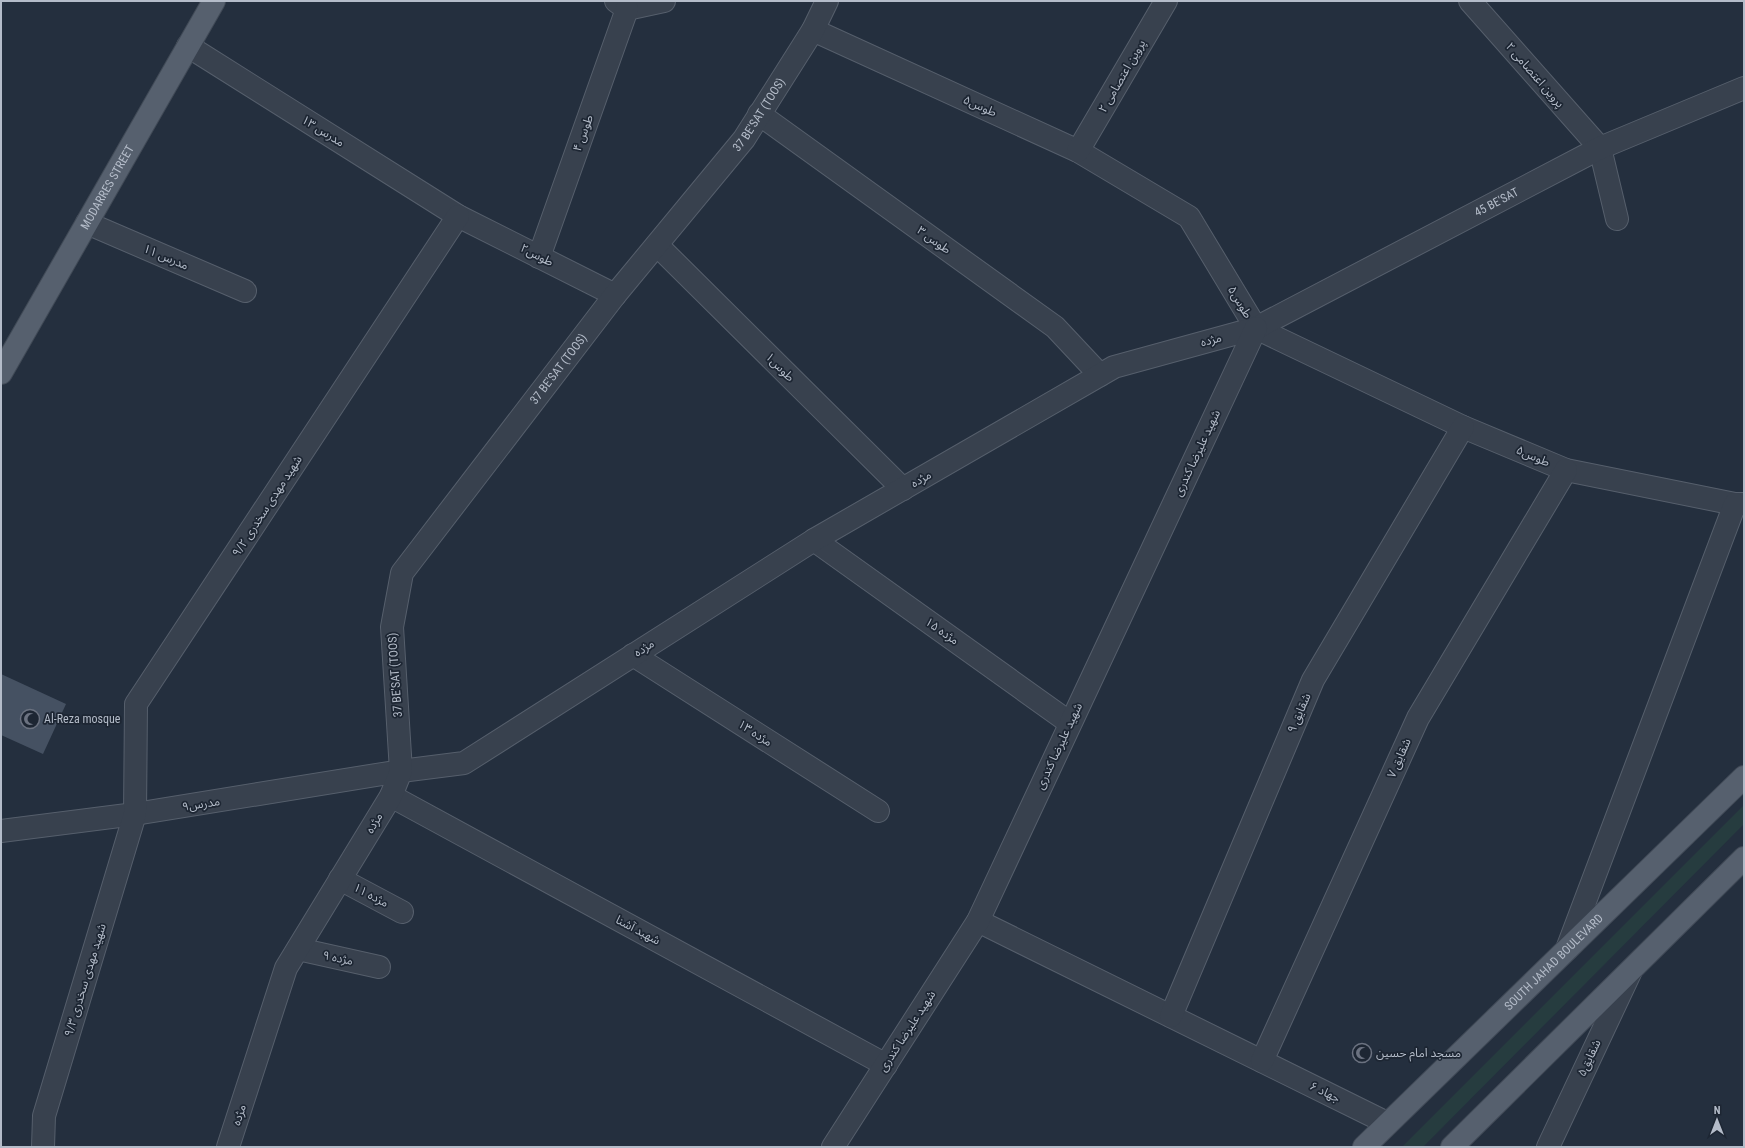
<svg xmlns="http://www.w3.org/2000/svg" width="1745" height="1148" viewBox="0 0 1745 1148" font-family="'Roboto Condensed','Noto Sans Arabic',sans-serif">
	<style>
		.green { fill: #263c3f }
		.building { fill: #455162 }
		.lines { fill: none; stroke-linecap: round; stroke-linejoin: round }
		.minor-casing { stroke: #565f6c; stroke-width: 24 }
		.major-casing { stroke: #414a57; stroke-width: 24 }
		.minor { stroke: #38414e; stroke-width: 22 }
		.major { stroke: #56606e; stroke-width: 22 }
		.labels { text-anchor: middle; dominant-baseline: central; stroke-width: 3.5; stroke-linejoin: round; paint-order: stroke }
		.street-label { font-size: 12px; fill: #b4bcc9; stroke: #1d2633 }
		.poi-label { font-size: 12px; fill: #b4bcc9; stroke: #1d2633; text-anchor: start }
	</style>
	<rect width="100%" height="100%" fill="#242f3e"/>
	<path class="green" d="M1744,805V824L1423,1147H1402Z"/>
	<path class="building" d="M1,674L66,704L43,754L1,735Z"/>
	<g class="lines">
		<defs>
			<g id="minor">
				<path d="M616,1L627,9L664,1"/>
				<path d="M1470,1L1600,148L1617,219"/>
				<path d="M813,30L1078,151L1189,217L1256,328L1463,427L1566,470L1735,504H1744"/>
				<path d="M188,46L458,216L615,295"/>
				<path d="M759,114L1055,327L1100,375"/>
				<path d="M1078,151L1166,1"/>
				<path d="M87,223L245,291"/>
				<path d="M657,245L903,489"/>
				<path d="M539,257L627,9"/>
				<path d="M814,540L1070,723"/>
				<path d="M633,655L878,811"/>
				<path d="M391,796L886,1065"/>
				<path id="s1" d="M1,831L135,814L401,771L464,763L814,540L1114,367L1256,328L1600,148L1744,88"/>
				<path d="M340,879L402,912"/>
				<path d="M978,921L1387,1123"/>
				<path d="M298,949L379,967"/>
				<path d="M1567,949L1735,504"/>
				<path d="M1171,1016L1313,680L1463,427"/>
				<path d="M1262,1061L1418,718L1566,470"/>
				<path d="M43,1147L44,1116L135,814L136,704L458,216"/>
				<path id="s2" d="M228,1147L286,968L391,796L401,771L392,627L402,573L615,295L744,139L813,30L827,1"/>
				<path d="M833,1147L978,921L1256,328"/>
				<path d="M1548,1147L1630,973"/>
			</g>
			<g id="major">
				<path id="s3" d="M1,373L214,1"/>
				<path id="s4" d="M1364,1147L1744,777"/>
				<path d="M1452,1147L1744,858"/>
			</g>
		</defs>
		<use href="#minor" class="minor-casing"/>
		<use href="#major" class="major-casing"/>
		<use href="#minor" class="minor"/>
		<use href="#major" class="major"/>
	</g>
	<defs>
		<symbol id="mosque-ring" viewBox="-11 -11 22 22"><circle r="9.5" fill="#1d2633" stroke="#6b7280" stroke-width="1.5"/><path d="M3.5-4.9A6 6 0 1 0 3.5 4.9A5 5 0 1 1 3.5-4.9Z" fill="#6b7280"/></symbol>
	</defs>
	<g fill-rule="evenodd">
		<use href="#mosque-ring" x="19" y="708" width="22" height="22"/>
		<use href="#mosque-ring" x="1351" y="1042" width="22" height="22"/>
	</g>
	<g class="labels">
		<g class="street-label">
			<text transform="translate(1535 75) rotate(49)">پروین اعتصامی ۲</text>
			<text transform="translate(1122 76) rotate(-60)">پروین اعتصامی ۲</text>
			<text transform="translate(980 106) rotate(24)">طوس۵</text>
			<text stroke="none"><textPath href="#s2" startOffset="1197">37 BE'SAT (TOOS)</textPath></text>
			<text transform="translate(323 131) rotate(32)">مدرس ۱۳</text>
			<text transform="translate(583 133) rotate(-70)">طوس ۴</text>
			<text stroke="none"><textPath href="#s3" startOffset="214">MODARRES STREET</textPath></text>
			<text stroke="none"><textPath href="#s1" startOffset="1648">45 BE'SAT</textPath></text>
			<text transform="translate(934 240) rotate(36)">طوس ۳</text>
			<text transform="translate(537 255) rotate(27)">طوس۲</text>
			<text transform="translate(166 257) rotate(23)">مدرس ۱۱</text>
			<text transform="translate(1240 302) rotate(59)">طوس۵</text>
			<text transform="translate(1211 340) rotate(-15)">مژده</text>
			<text transform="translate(780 367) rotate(45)">طوس۱</text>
			<text stroke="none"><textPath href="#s2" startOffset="873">37 BE'SAT (TOOS)</textPath></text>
			<text transform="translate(1197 453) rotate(-65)">شهید علیرضا کندری</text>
			<text transform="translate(1533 456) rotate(23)">طوس۵</text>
			<text transform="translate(921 479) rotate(-30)">مژده</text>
			<text transform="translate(267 506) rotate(-57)">شهید مهدی سخدری ۹/۲</text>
			<text transform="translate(942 631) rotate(35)">مژده ۱۵</text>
			<text transform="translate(644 648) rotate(-32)">مژده</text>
			<text transform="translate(395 675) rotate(-94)">37 BE'SAT (TOOS)</text>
			<text transform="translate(1299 713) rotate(-67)">شقایق ۹</text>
			<text transform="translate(755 733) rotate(33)">مژده ۱۳</text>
			<text transform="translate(1059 746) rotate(-65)">شهید علیرضا کندری</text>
			<text transform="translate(1399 758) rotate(-66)">شقایق ۷</text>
			<text transform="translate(201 804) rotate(-9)">مدرس۹</text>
			<text transform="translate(374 823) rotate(-59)">مژده</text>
			<text transform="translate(371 895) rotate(28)">مژده ۱۱</text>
			<text transform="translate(638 930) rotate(28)">شهبد آشنا</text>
			<text transform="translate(338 958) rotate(12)">مژده ۹</text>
			<text stroke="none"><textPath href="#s4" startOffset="265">SOUTH JAHAD BOULEVARD</textPath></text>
			<text transform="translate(85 980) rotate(-73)">شهید مهدی سخدری ۹/۳</text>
			<text transform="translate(907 1031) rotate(-57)">شهید علیرضا کندری</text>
			<text transform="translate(1589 1058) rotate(-65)">شقایق۵</text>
			<text transform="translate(1325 1092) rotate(26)">جهاد ۶</text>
			<text transform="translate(239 1115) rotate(-72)">مژده</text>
		</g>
		<g class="poi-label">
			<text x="44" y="719">Al-Reza mosque</text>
			<text x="1376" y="1053">مسجد امام حسین</text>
		</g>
	</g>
	<rect width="1745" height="1148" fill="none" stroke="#b4bcc9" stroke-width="4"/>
	<g transform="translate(1717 1120)" stroke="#1d2633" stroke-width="3" paint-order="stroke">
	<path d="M0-3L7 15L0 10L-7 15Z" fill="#b4bcc9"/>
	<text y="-6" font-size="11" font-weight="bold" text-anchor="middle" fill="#b4bcc9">N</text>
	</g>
</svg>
